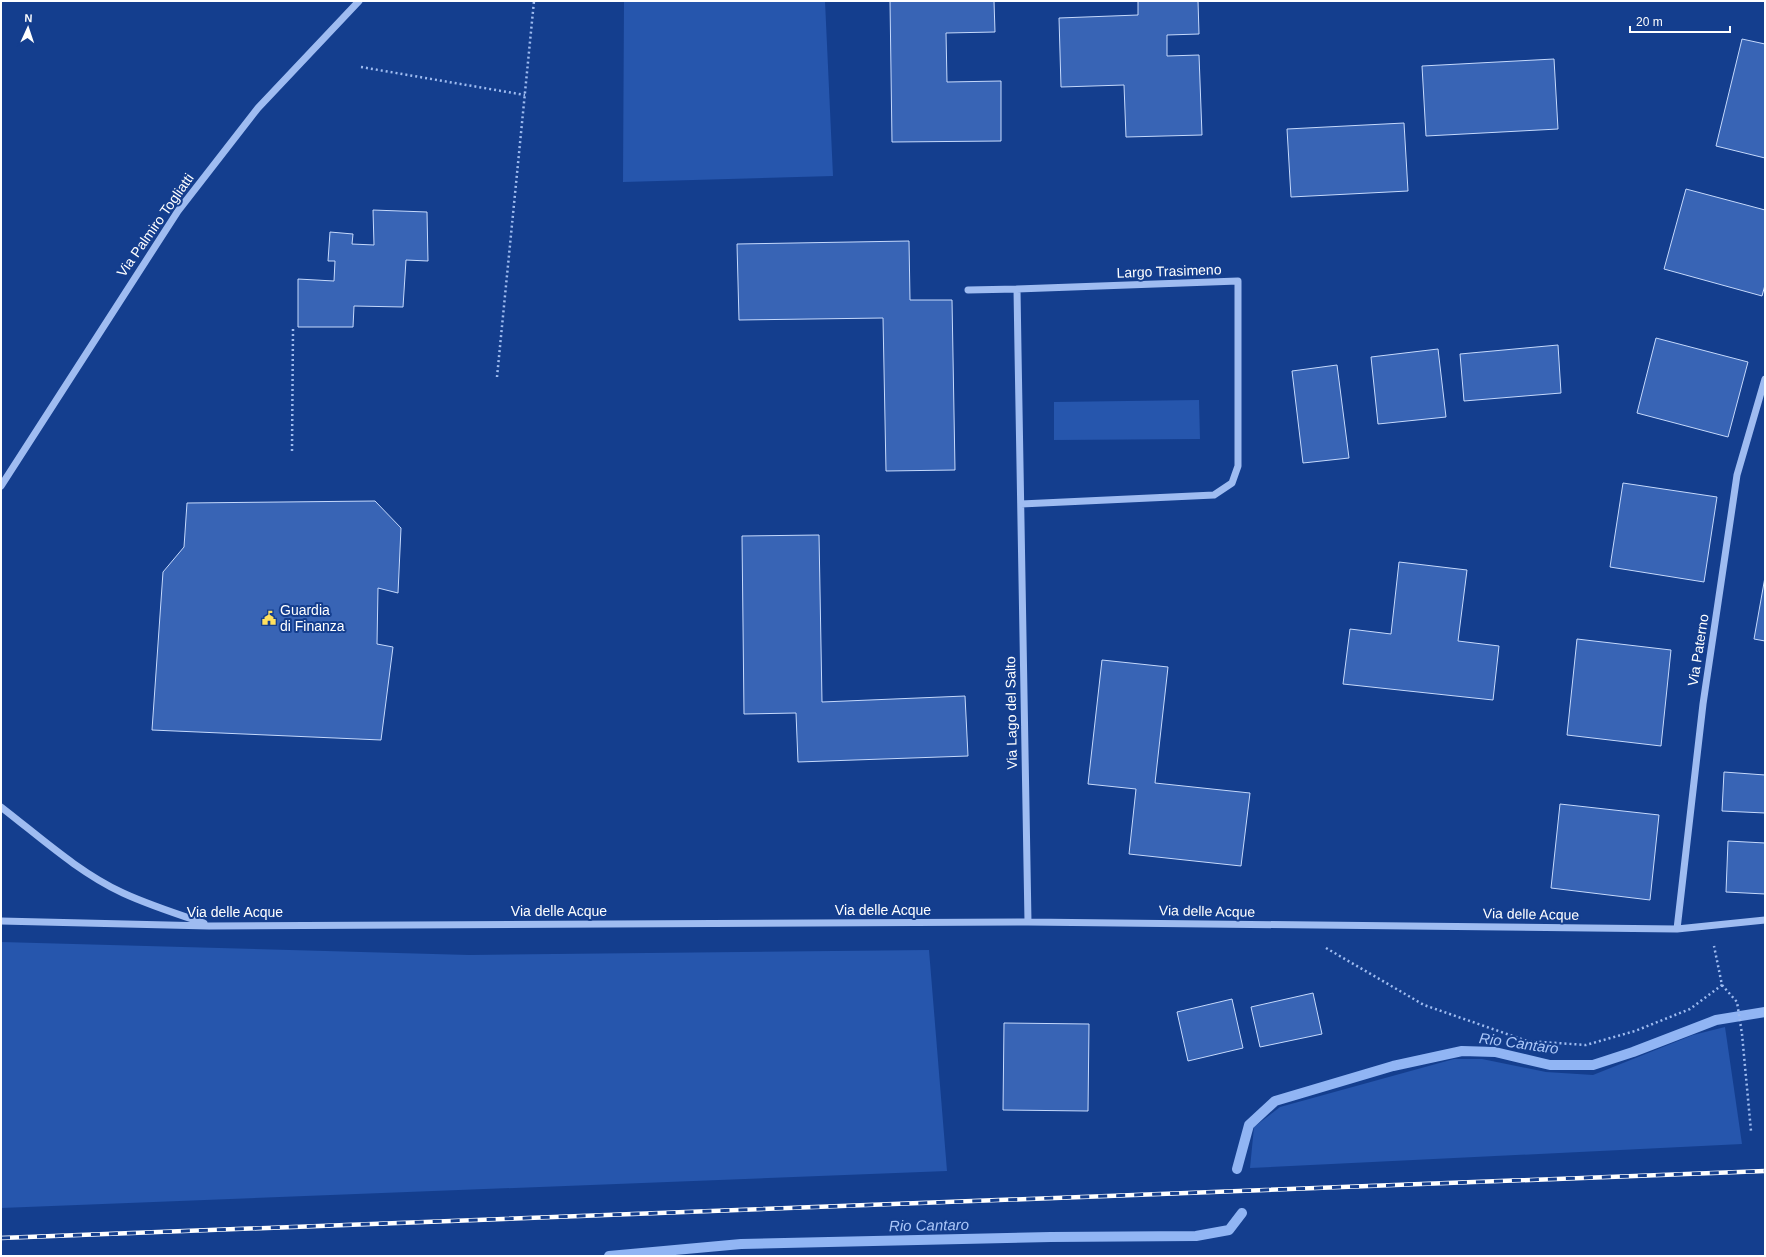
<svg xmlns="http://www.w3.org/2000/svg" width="1766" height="1257" viewBox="0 0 1766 1257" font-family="Arial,sans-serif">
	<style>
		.green { fill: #2656ad }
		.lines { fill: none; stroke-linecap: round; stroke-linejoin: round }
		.stream { stroke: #91b5f4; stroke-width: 10 }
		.building { fill: #3864b5; stroke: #c5d9fc }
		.path { stroke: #9fbcf1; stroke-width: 2.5; stroke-dasharray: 2 3; stroke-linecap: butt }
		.minor { stroke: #9fbcf1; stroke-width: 7 }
		.rail-casing { stroke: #fff; stroke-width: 4.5 }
		.rail { stroke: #143e8e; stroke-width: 3; stroke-dasharray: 9; stroke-linecap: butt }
		.labels { text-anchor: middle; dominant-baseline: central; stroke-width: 4; stroke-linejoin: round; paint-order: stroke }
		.street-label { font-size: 14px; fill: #fff; stroke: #143e8e }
		.poi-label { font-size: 14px; fill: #fff; stroke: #143e8e; text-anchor: start }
		.water-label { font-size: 15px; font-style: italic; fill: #aac6f8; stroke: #143e8e }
	</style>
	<rect width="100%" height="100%" fill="#143e8e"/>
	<path class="green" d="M624,1H825L833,176L623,182Z
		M1199,400L1200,439L1054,440V402Z
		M1,942L469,955L929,950L947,1171L1,1208Z
		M1725,1027L1742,1144L1250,1168L1254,1127L1280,1107L1454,1059H1482L1546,1072L1593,1075L1693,1035Z"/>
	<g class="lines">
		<path class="stream" d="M1237,1169L1249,1125L1275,1101L1393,1066L1462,1051L1495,1052L1550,1065H1593L1633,1052L1716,1020L1765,1012
			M609,1256L741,1244L1051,1237L1196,1236L1229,1230L1242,1213"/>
	</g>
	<path class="building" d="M890,1H994L995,32L946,33L947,82L1001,81V141L892,142Z
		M1138,1H1198L1199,34L1167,35V56L1199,55L1202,135L1126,137L1124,85L1061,87L1059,18L1138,15Z
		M1742,39L1765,44V158L1716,146Z
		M1554,59L1558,129L1426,136L1422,66Z
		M1404,123L1408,191L1291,197L1287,129Z
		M1686,189L1765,210V285L1762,296L1664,269Z
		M373,210L427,212L428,261L406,260L403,307L354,306L353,327H298V279L334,281L335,261H328L330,232L353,234L352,244L374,245Z
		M909,241L910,300H952L955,470L886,471L883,318L739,320L737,244Z
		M1656,338L1748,362L1728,437L1637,413Z
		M1558,345L1561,393L1464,401L1460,354Z
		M1438,349L1446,417L1378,424L1371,357Z
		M1337,365L1349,458L1303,463L1292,371Z
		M1623,483L1717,497L1704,582L1610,567Z
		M375,501L401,528L398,593L378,588L377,644L393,647L381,740L152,730L163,572L184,547L187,503Z
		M819,535L822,702L965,696L968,756L798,762L796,713L744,714L742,536Z
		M1399,562L1467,570L1458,641L1499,646L1493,700L1343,684L1350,629L1391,634Z
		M1765,577V641L1754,639Z
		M1577,639L1671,650L1661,746L1567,735Z
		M1102,660L1168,667L1155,783L1250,793L1241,866L1129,854L1136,789L1088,784Z
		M1724,772L1765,775V813L1722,811Z
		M1560,804L1659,815L1650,900L1551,888Z
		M1728,841L1765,843V894L1726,892Z
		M1313,993L1322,1034L1260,1047L1251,1007Z
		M1232,999L1243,1048L1188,1061L1177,1012Z
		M1004,1023L1089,1024L1088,1111L1003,1110Z"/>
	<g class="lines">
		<path class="path" d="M361,67L525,95
			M497,377L534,1
			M292,451L293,329
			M1326,948L1424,1005L1527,1041L1586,1045L1635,1031L1690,1009L1722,985L1714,946
			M1722,985L1737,1002L1742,1034L1751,1131"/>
		<path class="minor" d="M968,290L1017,289
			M1,486L178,211L258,108L359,1
			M1021,504L1214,495L1232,483L1238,466V281L1017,289L1018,351L1028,922
			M1,807C40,837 78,872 123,893C149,905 177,914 204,923
			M1,921L209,926L1028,922L1677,929L1765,920
			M1677,929L1703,704L1737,475L1765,379"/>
		<defs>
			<path id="rail" d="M1,1238L1765,1171"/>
		</defs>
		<use href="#rail" class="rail-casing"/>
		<use href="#rail" class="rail"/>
	</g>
	<defs>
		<symbol id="civic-bare" viewBox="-9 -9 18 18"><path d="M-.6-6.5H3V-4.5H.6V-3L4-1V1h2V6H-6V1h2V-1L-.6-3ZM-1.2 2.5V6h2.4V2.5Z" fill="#ffe05e" stroke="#143e8e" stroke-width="2.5" paint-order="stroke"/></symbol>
	</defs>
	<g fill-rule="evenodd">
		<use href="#civic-bare" x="259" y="608" width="20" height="20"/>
	</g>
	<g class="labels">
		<g class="street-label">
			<text transform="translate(155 225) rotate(-55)">Via Palmiro Togliatti</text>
			<text transform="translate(1169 271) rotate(-2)">Largo Trasimeno</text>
			<text transform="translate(1698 650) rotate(-81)">Via Paterno</text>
			<text transform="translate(1011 713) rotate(-91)">Via Lago del Salto</text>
			<text x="883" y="910">Via delle Acque</text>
			<text x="559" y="911">Via delle Acque</text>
			<text transform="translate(1207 911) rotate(1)">Via delle Acque</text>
			<text x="235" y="912">Via delle Acque</text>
			<text transform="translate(1531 914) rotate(1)">Via delle Acque</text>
		</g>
		<g class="poi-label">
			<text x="280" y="610">Guardia<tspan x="280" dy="16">di Finanza</tspan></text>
		</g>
		<g class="water-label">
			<text transform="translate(1519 1043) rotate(8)">Rio Cantaro</text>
			<text transform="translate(929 1225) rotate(-1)">Rio Cantaro</text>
		</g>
	</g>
	<rect width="1766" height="1257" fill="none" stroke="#ffffff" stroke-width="4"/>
	<g transform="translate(28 28) rotate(3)" stroke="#143e8e" stroke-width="3" paint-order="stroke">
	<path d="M0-3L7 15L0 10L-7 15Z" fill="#ffffff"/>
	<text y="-6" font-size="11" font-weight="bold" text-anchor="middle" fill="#ffffff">N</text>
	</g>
	<path d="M1630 26v6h100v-6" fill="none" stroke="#ffffff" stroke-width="2"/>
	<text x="1636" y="26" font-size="12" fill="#ffffff" stroke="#143e8e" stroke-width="3" paint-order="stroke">20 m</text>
</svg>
